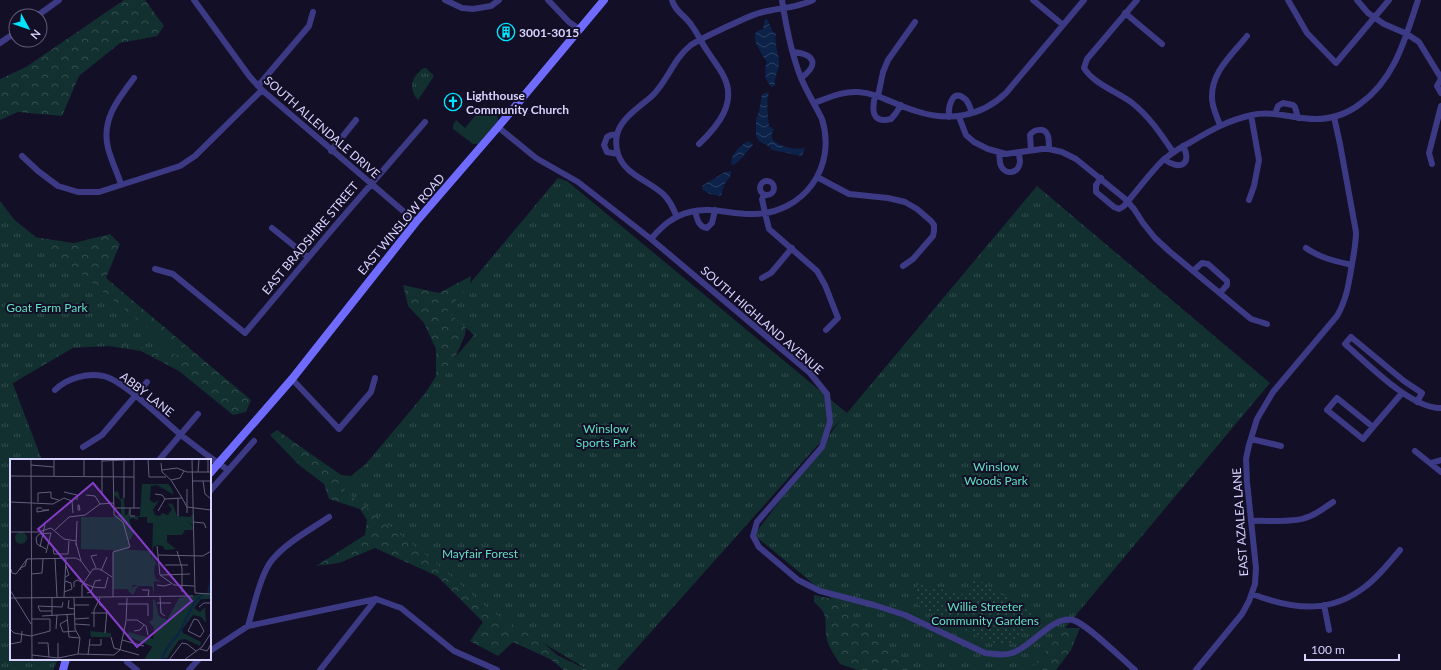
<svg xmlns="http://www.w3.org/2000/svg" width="1441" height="670" viewBox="0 0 1441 670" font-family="Lato,sans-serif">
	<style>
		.grass { fill: #12302f }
		.forest { fill: url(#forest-crowns) }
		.park { fill: url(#park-tufts) }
		.garden { fill: url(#garden-dots) }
		.water { fill: url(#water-waves) }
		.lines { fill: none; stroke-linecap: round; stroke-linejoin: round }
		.minor { stroke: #3d3a85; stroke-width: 6 }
		.secondary { stroke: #6f6bff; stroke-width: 8 }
		.labels { text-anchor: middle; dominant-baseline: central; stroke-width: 4; stroke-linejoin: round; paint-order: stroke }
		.poi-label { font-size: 12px; font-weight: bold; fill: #d9d4ff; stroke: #130f26; text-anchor: start }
		.street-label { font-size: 12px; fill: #d9d4ff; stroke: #130f26 }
		.park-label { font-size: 12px; fill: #5fe0c0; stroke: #130f26 }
		.inset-river { fill: none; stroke: #0c2248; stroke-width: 2 }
		.inset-road { fill: none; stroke: #625e7d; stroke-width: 1 }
		.view { fill: #843dc5; fill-opacity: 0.15; stroke: #843dc5; stroke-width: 2 }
		.inset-edge { fill: none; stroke: #d9d4ff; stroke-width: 2 }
	</style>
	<defs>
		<pattern id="forest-crowns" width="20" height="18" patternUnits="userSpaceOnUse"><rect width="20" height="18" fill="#12302f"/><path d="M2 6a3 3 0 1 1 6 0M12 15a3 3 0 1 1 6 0" fill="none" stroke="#344d4e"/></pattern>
		<pattern id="park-tufts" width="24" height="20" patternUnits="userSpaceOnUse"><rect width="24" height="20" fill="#12302f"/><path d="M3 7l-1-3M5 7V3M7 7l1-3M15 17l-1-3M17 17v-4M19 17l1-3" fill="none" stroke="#344d4e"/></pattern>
		<pattern id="garden-dots" width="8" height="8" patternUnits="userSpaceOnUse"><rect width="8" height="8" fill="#12302f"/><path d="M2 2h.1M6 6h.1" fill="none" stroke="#344d4e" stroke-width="1.8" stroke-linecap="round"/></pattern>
		<pattern id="water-waves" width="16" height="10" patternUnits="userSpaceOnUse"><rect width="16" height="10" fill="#0c2248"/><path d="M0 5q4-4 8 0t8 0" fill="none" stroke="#2f4163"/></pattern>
	</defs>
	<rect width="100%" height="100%" fill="#130f26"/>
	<path class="grass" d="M484,105L497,115L498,121L478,144H473L453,129V125L456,120L465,128Z"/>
	<path class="forest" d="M124,0H145L164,26L157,36L120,43L79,76L62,116L18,112L0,120V79L26,67Z
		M0,201L27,236L74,243L110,234L120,244L106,278L251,400L246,412L233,415L179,371L141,351L83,342L8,386L0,336Z
		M471,276L465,335L443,386L521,623L557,655L588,670H564L550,659L513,642L498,656L470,641L483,622L437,576L375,548L339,563L316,566L365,535L367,520L360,509L329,499L324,484L299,465L270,435L277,430L341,475L351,476L400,435L436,376V349L424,323L408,306L403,285L439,293Z
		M814,595L879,609L986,670H857L840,664C836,657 828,647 827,639C823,622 831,616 814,602Z
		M1061,628H1080L1071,650L1056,670H1001Z"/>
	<path class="park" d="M424,68H426L434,76L418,100C408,89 411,76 424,68Z
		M558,178L567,181L847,413L1037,186L1270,383L1030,670H918L754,535L842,418L617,670H588L492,612L431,559L344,490L474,335L447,311Z
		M0,208L182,356L133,345L69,348L11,379L42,460H11V659H58L53,670H0Z"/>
	<path class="garden" d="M975,578L1034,613C1022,632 1016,653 989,642L921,607L913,599L918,584L966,595Z"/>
	<path class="water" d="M765,19H767L773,32L776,34C774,45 779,53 779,63C779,71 774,77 775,85L772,87C764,80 764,71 767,62C763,56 753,42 755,35C756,31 760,30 763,29Z
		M768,92L769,93C766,99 768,118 769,126L774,129L772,133V139C780,147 794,150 805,148L802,156L772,150L768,146L759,141L756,136V119L759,112L762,94Z
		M749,141L753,145L740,160L734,165L731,164C731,154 741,144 749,141Z
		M731,171V175L724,185L721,196L710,194L703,190L702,186L705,184L725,172Z"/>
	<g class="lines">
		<path class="minor" d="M194,0L250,77L262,90L416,222
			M445,0L462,8L473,9L491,6L499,0
			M548,0L569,22L579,29
			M672,0C675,12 686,16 692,26C698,34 702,44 708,52C713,60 719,67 723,75C738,102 718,126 699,144
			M1033,0L1063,25
			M1137,0L1087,59L1084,68C1094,84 1116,91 1131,102C1149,116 1161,134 1173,152
			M1288,0L1307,33L1336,63L1389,0
			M1357,0L1368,13L1384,24L1407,34L1419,42L1441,78
			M1125,13L1162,44
			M37,16L59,0
			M0,43L16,32
			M793,52C814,54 820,64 801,78
			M1441,79L1437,86L1441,93
			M258,86L309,26L313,12
			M875,96C872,109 871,124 891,119L896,113L901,105
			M878,96L883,72L888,60L915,22
			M814,103C828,98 843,91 858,92C879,93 896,106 916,111C948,122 981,117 1006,93L1084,0
			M1275,114L1278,106L1283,103L1293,105L1295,107L1298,118
			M949,117C948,108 952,87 965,99C969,102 970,108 972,113
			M959,117L966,135L974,142L988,149L1006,154L1042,149H1049L1062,152L1076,159L1124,198L1134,209L1143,223L1155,238L1169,251L1251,319L1267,324
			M1220,125C1217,117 1212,107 1212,98C1211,72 1232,55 1247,36
			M498,127L536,158L578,182L651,239L810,373L827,394L830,422L822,447L757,522L753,536L759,547L798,580L820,591L874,605L905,615L985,653C994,654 1003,656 1012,653C1031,648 1052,615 1073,620C1087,624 1122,659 1135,670
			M617,134L611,135L607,137L604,145L607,152L618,154
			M1031,150L1030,135C1034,129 1045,127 1048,136C1049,140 1049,145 1049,149
			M331,151L356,120
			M999,153C1000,157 999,162 1001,166C1006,176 1019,173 1020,162C1020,159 1019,156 1019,153
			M22,156L38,171L58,186L78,192H99L180,166L195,156L262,90
			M1164,159C1179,171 1193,165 1183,146
			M1432,164L1429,153L1441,106
			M817,177L849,194L888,198L905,202L917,209L931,221L934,225V231L933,236L913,259L903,266
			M1101,178L1096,185V192L1114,207L1119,209L1124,206C1137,191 1149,174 1163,160C1172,153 1181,147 1191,142C1211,130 1229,120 1252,115C1272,110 1294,119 1315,119C1332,119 1347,114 1360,104C1395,79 1405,39 1418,0
			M760 188a7 7 0 1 1 14 0a7 7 0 1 1-14 0Z
			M121,184C117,172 111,160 108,148C101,120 118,99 134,78
			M764,195L762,199L765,213L769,229L817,271L825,285L838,318L826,330
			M1249,200L1254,186L1259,160L1251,115
			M695,211C697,218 698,227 707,228L712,223L715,210
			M677,217C673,208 670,200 663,194C649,181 624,174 618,154C609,124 634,112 652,96C668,81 673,59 691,45C702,38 714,33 726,27C738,22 750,15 763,12C779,8 797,8 813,0
			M272,228L308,257
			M651,239C662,226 673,216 690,212C711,206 732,215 754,214C804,213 837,167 822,119C815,105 807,92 801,78C791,53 786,26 782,0
			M1306,248C1320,258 1335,261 1352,265
			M155,269L173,274L245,333L335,226L425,122
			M1193,271L1202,263L1208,264L1227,281V285L1220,293
			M762,278L771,273L792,248
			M292,379L339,429L371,392L375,378
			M55,390C67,378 87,373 103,376C122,379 165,422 181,435C196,447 212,459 228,470
			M1337,398L1373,427L1363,439L1327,410Z
			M1417,402L1422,393L1404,381L1351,337L1345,344C1367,363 1411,409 1441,408
			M1373,427L1402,393
			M1251,439L1281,446
			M83,447L102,435L147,382
			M1415,451L1441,472
			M159,460L198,414
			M1431,463L1441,460
			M210,491L254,441
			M1251,521C1266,520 1292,523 1305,518C1316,515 1324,508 1333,502
			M1252,594C1292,609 1330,615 1366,586C1379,576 1389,563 1400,550
			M1324,605L1329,630
			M248,626C253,609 261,573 272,560C287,542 310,530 329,517
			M210,651L248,626L376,599L401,608L454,651L497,670
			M126,659L127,662L137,670
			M189,670L199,659
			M320,670L376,599
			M1196,670L1242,614L1249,601L1255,584L1256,568L1247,482L1246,459L1249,445L1257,419L1273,392L1337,316C1347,299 1349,282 1352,264C1354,253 1356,243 1356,232L1340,144L1334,117"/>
		<path class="secondary" d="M210,473L292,379L416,222L498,127L604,0
			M63,670L66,659"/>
	</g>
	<defs>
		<symbol id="building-ring" viewBox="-11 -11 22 22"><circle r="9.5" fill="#130f26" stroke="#00e5ff" stroke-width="1.5"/><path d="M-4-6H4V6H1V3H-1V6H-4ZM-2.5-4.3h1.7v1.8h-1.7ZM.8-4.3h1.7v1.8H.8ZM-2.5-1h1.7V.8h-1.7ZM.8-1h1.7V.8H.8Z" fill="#00e5ff"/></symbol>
		<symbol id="church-ring" viewBox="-11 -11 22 22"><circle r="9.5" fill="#130f26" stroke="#00e5ff" stroke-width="1.5"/><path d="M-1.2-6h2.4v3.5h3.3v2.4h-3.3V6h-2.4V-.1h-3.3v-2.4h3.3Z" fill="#00e5ff"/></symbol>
	</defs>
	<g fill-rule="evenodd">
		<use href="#building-ring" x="496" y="22" width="20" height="20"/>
		<use href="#church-ring" x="443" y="92" width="20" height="20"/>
	</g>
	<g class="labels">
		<g class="poi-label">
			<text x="519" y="32">3001-3015</text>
			<text x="466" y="95">Lighthouse<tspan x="466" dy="14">Community Church</tspan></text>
		</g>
		<g class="street-label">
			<text transform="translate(322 127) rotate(41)">SOUTH ALLENDALE DRIVE</text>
			<text transform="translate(401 224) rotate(-50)">EAST WINSLOW ROAD</text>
			<text transform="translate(310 238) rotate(-50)">EAST BRADSHIRE STREET</text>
			<text transform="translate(762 320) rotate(41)">SOUTH HIGHLAND AVENUE</text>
			<text transform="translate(147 394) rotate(38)">ABBY LANE</text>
			<text transform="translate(1240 522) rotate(-94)">EAST AZALEA LANE</text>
		</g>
		<g class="park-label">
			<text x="47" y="307">Goat Farm Park</text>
			<text x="606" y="428">Winslow<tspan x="606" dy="14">Sports Park</tspan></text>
			<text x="996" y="466">Winslow<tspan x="996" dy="14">Woods Park</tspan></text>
			<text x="480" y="553">Mayfair Forest</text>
			<text x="985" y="606">Willie Streeter<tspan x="985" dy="14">Community Gardens</tspan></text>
		</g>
	</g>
	<g transform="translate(10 459)">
		<rect width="201" height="201" fill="#130f26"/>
		<path d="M5 79a6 6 0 1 1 12 0a6 6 0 1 1-12 0ZM80,172L101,174V178H81Z" fill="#12302f"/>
		<path d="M132,25H158L162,30L164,36L147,26L141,27L140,41L144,44L149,41L143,51L145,56L150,57L152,54L158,56L162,50L158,45L160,44L163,46L167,57L180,58L183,55V66L176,62L183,67V71H175L172,76H157V83L166,90L155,91L153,87L147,86L143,88V98L147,106H145L144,113L146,120L152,123L144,122V136L142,127H128L123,136L117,131L132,124L142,102L143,64H137V58H128V61L122,59L119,61L124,74L120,81L104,57L111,55V42L104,36V33L108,32L110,40L114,39L115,56H117L119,50V58L130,57ZM189,135H201V140H191L184,149L190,153L195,148L196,164L191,158L183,156L172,171L173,174L191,183L190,187L175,180L169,181L157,199L147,201ZM143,140L145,141L149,158L158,161L143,188L117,177L119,173L143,180L145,170L139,163L143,160Z" fill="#12302f"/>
		<path d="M71,58H119V90H110L141,92L144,126H122V130H103V91L71,90ZM187,136H192L152,201H134L144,185V149L151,159L157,161L169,139Z" fill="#12302f"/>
		<path class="inset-river" d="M198,134L201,121M151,201L158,187L168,176L184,144L192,136"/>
		<path class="inset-road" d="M21,0L22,201M44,0V17M103,0L104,56L113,63L120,88L103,93V138M124,0V49M138,0L139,18H156M182,0L185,134M92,1V34M92,2L137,0M151,4L152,13L161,21L172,39M21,6L44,8M152,11L167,9L177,13H201M188,13L189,0M198,13V0M0,17L124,18M74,17V0M161,21L170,19L174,12M183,22H201M193,22L195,35L201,40M177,30V54M54,33L67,36V41M145,35L152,36L155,40L172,39L177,48M76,36L85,37L90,45M114,39V2M168,40V57M0,43L43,45L54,39L62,42L63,54M28,43V34L41,33V39L49,41M68,46H69L70,51H68ZM177,48L201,51M32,49H27V53L39,51H32M104,49H130M120,49V57H125M148,52L155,40M183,63L194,64L196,69M45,71L59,58L75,56L90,45L104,44M0,73H28L41,69L54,80L66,82M66,84L71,102M66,86L67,62M147,87L150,116M30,88L35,65M43,90L44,95H58L59,82M167,92L172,109V133M36,94L41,74L29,75L26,79L27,85L36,90M148,96L193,97L201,92M45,99L47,138M71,102L80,114M155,106H178M86,109L81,97L87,96M1,110L2,114L6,115L17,100L66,99L71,102M11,111L10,109L15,107L17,100M91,112L97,98M21,115L32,114L33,100M150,116L164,126L184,127M151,116L180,115M55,118L59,116L56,107M147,126L154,127L161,125M64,128V123L67,121L83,128L95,129L98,118M0,131L21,165M132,131H139L138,138M54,133L62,130L61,124L55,122M77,134L81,133L85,122L91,121M185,134L201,135M150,137L151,154L155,157M54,138L56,99M72,138V126L83,110H90L102,118M0,139L183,137M42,139V156M64,139L65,170L70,179L68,195M59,141L58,149L65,150M147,144H161M89,145L97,151L95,174M108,145H138V157M64,146H79M189,148L194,144H201M42,152H30L28,147L52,148L53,143M81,154H96M57,156L59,178L70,179M32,157L65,155M65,160L79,159M184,160L188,161L194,172L190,178L178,172ZM57,161L50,165L53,173L66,172M117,161H127L136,167L138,176M65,165L80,166M84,168V151L90,139M0,170L4,174L21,177L40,172V160H22M46,170L47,156M124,172L130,171L134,166M101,178L104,189L129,196M112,181L134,187M28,184H38L39,198M48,184V199M0,185L11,183L12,172M80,186H91V180M190,190L197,192L201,185M22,196L48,199L68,195L104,196L110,191L116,162L117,139M78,196L80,180M159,201L172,184L177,185L186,192M174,201L192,188L201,174"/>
		<path class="view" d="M83,24L182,142L127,188L28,70Z"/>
		<rect width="201" height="201" class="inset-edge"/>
	</g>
	<g transform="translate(28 28) rotate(130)"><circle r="19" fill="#130f26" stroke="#625e7d"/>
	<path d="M0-3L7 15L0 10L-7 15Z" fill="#00e5ff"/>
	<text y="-6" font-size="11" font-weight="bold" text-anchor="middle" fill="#d9d4ff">N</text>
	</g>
	<path d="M1305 654v6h94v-6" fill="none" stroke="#d9d4ff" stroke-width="2"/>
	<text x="1311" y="654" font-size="12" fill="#d9d4ff" stroke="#130f26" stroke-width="3" paint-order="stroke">100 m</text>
</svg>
